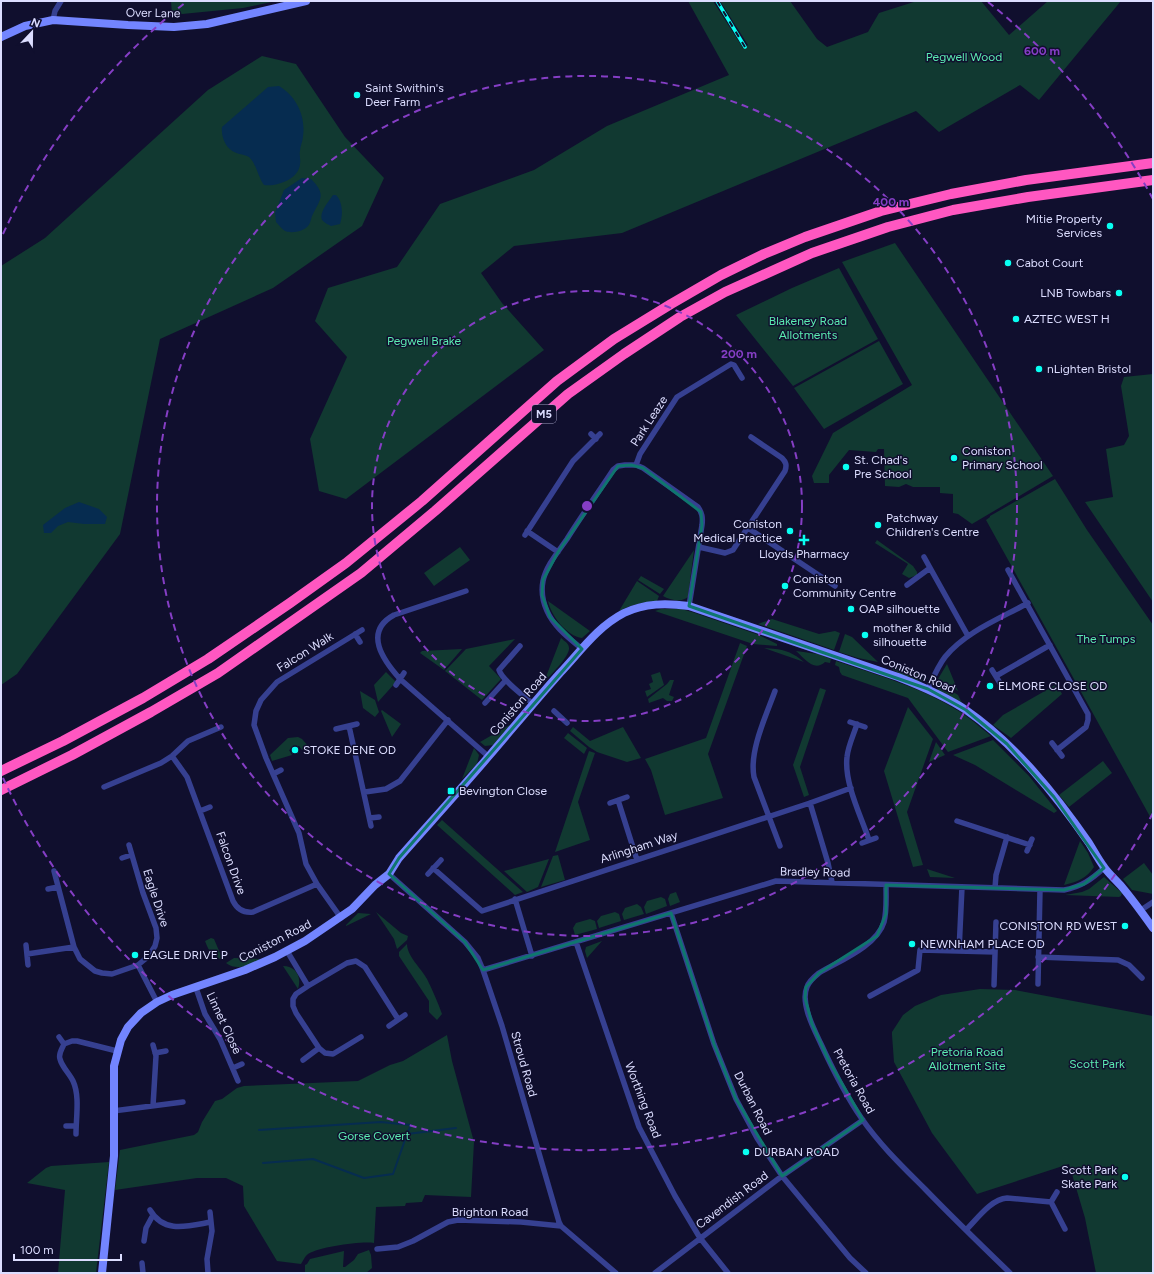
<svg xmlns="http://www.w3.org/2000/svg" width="1154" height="1274" viewBox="0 0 1154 1274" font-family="Figtree,sans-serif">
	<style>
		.green { fill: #113931 }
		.water { fill: #062c50 }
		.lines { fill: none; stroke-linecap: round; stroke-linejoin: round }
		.stream { stroke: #062c50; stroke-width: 2 }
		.street { stroke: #364091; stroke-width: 5.5 }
		.secondary { stroke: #7385ff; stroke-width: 8 }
		.highway { stroke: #ff57c1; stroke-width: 10 }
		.rail-casing { stroke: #08fff2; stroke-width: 3.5 }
		.rail { stroke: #100f2e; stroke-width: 2; stroke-dasharray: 6; stroke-linecap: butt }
		.marked { fill: none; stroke: #0f766e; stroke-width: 3; stroke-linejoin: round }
		.ring { fill: none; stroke: #853ec5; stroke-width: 2; stroke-dasharray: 7 5 }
		.poi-dot { fill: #08fff2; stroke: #100f2e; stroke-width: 1.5 }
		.labels { text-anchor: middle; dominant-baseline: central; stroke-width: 3; stroke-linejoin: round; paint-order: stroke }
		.shield { fill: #100f2e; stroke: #9f9fc0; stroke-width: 1 }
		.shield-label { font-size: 11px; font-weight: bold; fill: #dcddff }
		.street-label { font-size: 12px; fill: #dcddff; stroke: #100f2e }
		.park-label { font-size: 12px; fill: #5becb1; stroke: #100f2e }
		.poi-label { font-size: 12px; fill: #dcddff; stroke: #100f2e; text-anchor: start }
		.centre { fill: #853ec5; stroke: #100f2e; stroke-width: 2 }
		.ring-label { font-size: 12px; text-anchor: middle; font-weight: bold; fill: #853ec5; stroke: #100f2e; stroke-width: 3; stroke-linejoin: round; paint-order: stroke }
	</style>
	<rect width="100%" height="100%" fill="#100f2e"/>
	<path class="green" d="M171,1H276L243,8L172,15Z
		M688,1H713L743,48L748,45L720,1H750L751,2L790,1L817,39L827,47L868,32L879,13L917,1H981L1009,35L1048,1H1121L1039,100L1020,85L939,132L916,111L622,233L514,246L481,273L502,303L544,350L346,499L319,491L310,439L347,357L315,321L328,288L397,267L440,204L534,170L607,126L729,75Z
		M262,56L296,64L345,137L384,178L362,226L273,288L160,339L120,534L17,674L1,685V266L45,238L208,90Z
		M895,243L1053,476L972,524L958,514L953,513V494L940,493V487H913L906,484L899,487L885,486L884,449H878L876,452L849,450L829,475V483H814L812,476L833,433L912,385L842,262Z
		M839,268L878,339L793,386L736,315L792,288Z
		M879,341L903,384L824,429L794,388Z
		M1153,374V602L1085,502L1113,497L1106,449L1124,445L1129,436L1121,386L1124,377Z
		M1055,479L1087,530L1153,625V822L986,520L990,517V516Z
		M877,540L913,566L917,572V575L909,578L902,574L908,564L875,543Z
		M460,547L470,560L434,586L424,573Z
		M694,550L688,597C681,603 670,600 663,596Z
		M641,576L664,589L660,594L638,580Z
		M637,581L659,596L657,601C643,602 630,605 619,611Z
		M548,601L590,631L582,638C567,636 551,616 548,601Z
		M661,609H681L692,612L759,635L777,644V646L753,644L655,611Z
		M772,619L819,634L835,631L840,633L834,650L758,624Z
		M845,634L852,637L878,662L858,658L839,652Z
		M561,638C564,641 569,643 569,648C570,656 550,676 544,682Z
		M515,639L489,666L501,679L482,700L445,671L466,649Z
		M740,643L747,646L708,754L723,798L665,815L651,770L645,759L706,738Z
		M764,648C781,649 790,650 804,662Z
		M462,649L444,670L420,653L422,651Z
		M796,651L818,654L831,659L830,663L825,662C814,672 805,659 796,651Z
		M836,661C877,675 920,687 957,710C969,717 980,727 991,736L948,752L908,698L842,675L840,672L839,667L835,665Z
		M947,664L958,691L938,679Z
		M893,667H899L928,678C919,688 902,674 893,670Z
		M386,672L396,682L378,702L374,685Z
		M660,672L664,685L647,697L645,691L651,689L649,684L653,682L651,675Z
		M670,680H674L669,695L674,697L672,701H667L663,698L649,703L648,699L667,684Z
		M937,682L958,695L963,705L941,692L938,690Z
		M1057,684L1062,694L1011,738L993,725L1003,715Z
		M820,688L826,690L800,767L809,795L804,797L793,765Z
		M360,691L375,700L379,712L375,717L363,708Z
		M908,707L933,739L907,812L923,865L913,867L884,771Z
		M382,710L401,724L392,737L381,711Z
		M513,723L493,745L485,746L480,742Z
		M573,727L590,741L623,727L641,758L627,762L597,752L589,747L570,731Z
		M568,733L587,748L584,754L564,738Z
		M298,737L302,739L309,747L302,750L299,746L289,750L292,755L272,761L270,755L288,738Z
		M993,740L1029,776L1057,811L1054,813L975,765L953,755Z
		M936,742L945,755L929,762Z
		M474,748L479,755L477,764L462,779Z
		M589,751L595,753L578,802L590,840L555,852Z
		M1103,761L1112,773L1069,807L1059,795Z
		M442,820L523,892L515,895L437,825Z
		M1080,841L1088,853L1094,867C1087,878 1077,882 1064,885Z
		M558,855L565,880L541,887L553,856Z
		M549,859L538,887L527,892L504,871Z
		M1144,863L1153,875V894L1132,890L1123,879Z
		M927,869L955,878L930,877Z
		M1104,877L1122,893L1121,896L1119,897L1065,895L1082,892L1089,889Z
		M676,892L680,902L670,906L668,899L670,894Z
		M661,897L665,899L667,906L646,914L644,907L647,901Z
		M637,904L641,907L644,914L624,920L622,914L625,908Z
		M376,912L401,933L408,936L407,940L397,949L394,939Z
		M615,912L619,914L621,921L599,928L597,921L601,916Z
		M358,913L371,914L346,926V925Z
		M590,919L595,921L597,929L575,935L573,928L576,923Z
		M211,938L214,939L223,960C212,956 209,952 205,941Z
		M602,941L587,958L585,951L586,947Z
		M407,944C407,956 421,968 427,979C433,991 438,1003 442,1014L437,1020L429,1012V1001L399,956V952Z
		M234,958L262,959C248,964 239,972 226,963Z
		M283,966C296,966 302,977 298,989Z
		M980,989L1015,990L1153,1016V1273H1096L1085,1218L1069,1164L977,1194L932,1133L894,1062L892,1035V1032L903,1015L915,1006L941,995Z
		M447,1035L452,1061L474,1142L471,1197L425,1195L422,1202L406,1203L405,1206L376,1207L374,1243C360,1241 320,1247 308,1254C305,1256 303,1261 301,1264L277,1261L244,1206L243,1186L226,1178H197L115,1190L120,1150L194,1135L198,1132L202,1122L215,1101L222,1099L237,1088L244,1086L358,1081L390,1065L403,1061Z
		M109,1162L96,1273H58L65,1190L27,1183L46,1168L51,1166Z
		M369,1250L371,1255L372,1268L366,1273H305V1265L307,1264L310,1259L344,1251L343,1267H345L354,1260L358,1254Z"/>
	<path class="water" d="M279,86C296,96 306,116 303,136C303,141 300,146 300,151C299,155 301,160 300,164C299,179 277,187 264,185C258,177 256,163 249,157C244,154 235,154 231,150C224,145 221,134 222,127L268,87Z
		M302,178L311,179C326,194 321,198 313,214C311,217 311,223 308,226C304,231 292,234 285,231C282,229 279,225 276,222L275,213L284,190Z
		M333,195H336C343,202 343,215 340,224L331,226C329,225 325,223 323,221C317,215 329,201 333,195Z
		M79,502L99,509L107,517L105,524H84L68,522L58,526L51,533H44L43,525L65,508Z"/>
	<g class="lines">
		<path class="stream" d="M259,1130L381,1122L411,1125L407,1134L456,1128
			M263,1163L313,1159L364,1178L393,1174L407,1134"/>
		<path class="street" d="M53,20L55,11L61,1
			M591,434L596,439
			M636,465L640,454L677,397L731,364L734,365L742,378
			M748,528L835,586
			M527,531L558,552
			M525,535L573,461L600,434
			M699,547L725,553L733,550L785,471C787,465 786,462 782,458L751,437
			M924,557L968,636
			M1008,570L1088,714V720L1086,727L1057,750
			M907,585L930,568
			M466,591L394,615C363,632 383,660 400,679L489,757
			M355,634L360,642
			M520,646L499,670C502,680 524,696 533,704
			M582,649C569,638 554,627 547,611C543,602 541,591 543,581C546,566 558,552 567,539C582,515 598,493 613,470L618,466L625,465H636L643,468L698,507C702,513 703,517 702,525L689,606
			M992,670L1000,683
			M996,676L1050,645
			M396,685L404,673
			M928,689C933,678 938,666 945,657C965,632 1001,618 1028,603
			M775,691C766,716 749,751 754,777L780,846
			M485,703L506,680
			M554,711L567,723
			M850,722L865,727
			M857,724C854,734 848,746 847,757C844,783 861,816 869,840
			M349,726L371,826
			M336,729L357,724
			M1052,743L1062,756
			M172,756L187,777L233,901C237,909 244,913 253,912L317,884
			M273,774L281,770
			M104,787L161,763L172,756L188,741L221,727
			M365,792L386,789L400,781L448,720
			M618,800L637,860
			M610,803L627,797
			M810,803L828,863L832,882
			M200,811L210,807
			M370,818L379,817
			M957,821L1030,845
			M862,843L876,838
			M1027,851L1032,839
			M122,858L131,855
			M433,868L482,911L810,803L851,788
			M54,871L74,947L80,959L95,971L102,973L112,974L138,965L144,960L150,954L155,946L157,938L156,928L143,893L129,845
			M389,874L465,942L478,958L483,970L502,1026L559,1222L561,1226L568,1232L616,1273
			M428,874L441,860
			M886,885C886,897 887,910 884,922C877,946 839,961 819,973C814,977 809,981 807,987C800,1003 814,1029 821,1044C833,1070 846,1096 862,1119C880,1145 903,1167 925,1189C953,1218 981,1245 1010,1273
			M995,888L996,875L1007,837
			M48,889L58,887
			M515,899L532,956
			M1141,910L1153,902
			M671,913L714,1044L736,1099L757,1138L782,1176L850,1258L866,1273
			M341,918L317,884L306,864L299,833L266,758L254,725L256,711L261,700L277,682L362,630
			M576,942L639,1127L675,1196L700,1238L728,1273
			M26,945L28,965
			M287,951L308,986
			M959,951L962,887
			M27,954L74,947
			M1038,957L1118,960L1129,965L1142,978
			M138,965L157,1002
			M483,970L776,881L1064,890C1081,887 1092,879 1104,868
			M1038,984L1040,890
			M994,985L996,922
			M196,988L205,1014L220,1039L238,1081
			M870,996L918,970L920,950L995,952
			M389,1026L405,1015
			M59,1037L64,1044
			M361,1037L333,1054L325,1053L319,1048L296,1013L293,1006V999L296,994L308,986L347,963L356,961L365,967L398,1019
			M153,1045L156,1056L153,1106
			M155,1053L166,1051
			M303,1060L319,1048
			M233,1068L242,1064
			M113,1111L183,1102
			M66,1126H76
			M76,1134C76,1117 80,1096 73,1081C69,1073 62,1067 60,1059C58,1054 62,1049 64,1044L72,1041H77L117,1051
			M1051,1202L1057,1192
			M150,1210C164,1234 188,1226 211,1222
			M966,1230C977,1219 991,1199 1007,1198L1051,1202L1065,1229
			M144,1241L146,1228L153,1215
			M377,1249L398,1247L413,1241L448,1222L458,1220L521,1222L561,1226
			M142,1263L143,1273
			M208,1273L207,1259L212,1231L210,1212
			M655,1273L782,1176L863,1120"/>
		<path class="secondary" d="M1,37L25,26L53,20L128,25L174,27L207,24L306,1
			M102,1273L114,1156V1066L121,1040L128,1027L141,1013L157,1002L172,995L245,970L275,957L305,941L352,909L375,885L389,874L399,858C429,824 460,790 489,756C513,728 536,700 560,673C580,652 597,627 624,613C645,603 666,603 689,606L898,677C921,686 945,696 966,710C1015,744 1055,794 1089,843C1094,851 1098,859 1104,867C1109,874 1116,880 1122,887C1133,900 1143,914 1153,928"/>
		<path class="highway" d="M1,771L63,741L143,698L208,659L290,603L346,563L422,501L557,381L614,339L671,304L721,275L764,254L805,237L881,211L951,194L1026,180L1153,163
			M1,790L72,755L151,712L218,673L361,573L435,511L568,394L624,354L680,317L725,292L812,253L888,227L953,210L1028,197L1153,180"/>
		<defs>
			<path id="rail" d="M717,1L745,47"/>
		</defs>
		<use href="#rail" class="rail-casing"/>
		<use href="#rail" class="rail"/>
	</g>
	<path class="marked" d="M631,465L643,468L701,512L702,525L689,606L928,689L966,710L1007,744L1054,797L1104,868L1084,884L1064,890L886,885V914L877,936L819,973L806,987L805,998L812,1024L830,1063L863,1120L782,1176L736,1099L714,1044L671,913L483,970L465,942L389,874L399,858L582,649L550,617L542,595L543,580L558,552L618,466Z"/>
	<g class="ring">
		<circle cx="587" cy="506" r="215"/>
		<circle cx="587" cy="506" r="430"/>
		<path d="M1153 813A644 644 0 0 1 3 778M3 234A644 644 0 0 1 186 2M988 2A644 644 0 0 1 1153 199"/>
	</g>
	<g class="poi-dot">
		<circle cx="357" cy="95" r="4"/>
		<circle cx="1110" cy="226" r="4"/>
		<circle cx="1008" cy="263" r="4"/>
		<circle cx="1119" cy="293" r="4"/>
		<circle cx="1016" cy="319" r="4"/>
		<circle cx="1039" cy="369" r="4"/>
		<circle cx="954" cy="458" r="4"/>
		<circle cx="846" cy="467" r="4"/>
		<circle cx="878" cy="525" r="4"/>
		<circle cx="790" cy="531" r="4"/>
		<path d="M802 534h4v4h4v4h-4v4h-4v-4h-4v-4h4z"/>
		<circle cx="785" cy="586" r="4"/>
		<circle cx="851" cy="609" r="4"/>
		<circle cx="865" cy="635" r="4"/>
		<circle cx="990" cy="686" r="4"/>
		<circle cx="295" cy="750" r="4"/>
		<rect x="447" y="787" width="8" height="8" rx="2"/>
		<circle cx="1125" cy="926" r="4"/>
		<circle cx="912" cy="944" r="4"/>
		<circle cx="135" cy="955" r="4"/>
		<circle cx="746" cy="1152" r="4"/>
		<circle cx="1125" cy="1177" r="4"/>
	</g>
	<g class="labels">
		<rect class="shield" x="532" y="405" width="24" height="18" rx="3"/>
		<g class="shield-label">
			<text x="544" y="414">M5</text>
		</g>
		<g class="street-label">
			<text transform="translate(153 13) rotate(1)">Over Lane</text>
			<text transform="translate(649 421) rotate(-57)">Park Leaze</text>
			<text transform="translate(305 652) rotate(-32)">Falcon Walk</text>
			<text transform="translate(918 674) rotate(23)">Coniston Road</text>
			<text transform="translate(518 704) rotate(-49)">Coniston Road</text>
			<text transform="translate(639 847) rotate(-18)">Arlingham Way</text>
			<text transform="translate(231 863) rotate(70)">Falcon Drive</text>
			<text transform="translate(815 872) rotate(1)">Bradley Road</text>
			<text transform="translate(156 898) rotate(72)">Eagle Drive</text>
			<text transform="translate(275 941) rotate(-27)">Coniston Road</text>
			<text transform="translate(224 1023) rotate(65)">Linnet Close</text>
			<text transform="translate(524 1064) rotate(74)">Stroud Road</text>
			<text transform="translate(854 1081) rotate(61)">Pretoria Road</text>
			<text transform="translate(643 1100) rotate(69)">Worthing Road</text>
			<text transform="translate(753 1103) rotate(63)">Durban Road</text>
			<text transform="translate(732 1200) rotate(-37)">Cavendish Road</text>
			<text x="490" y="1212">Brighton Road</text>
		</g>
		<g class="park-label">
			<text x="964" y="57">Pegwell Wood</text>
			<text x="808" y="321">Blakeney Road<tspan x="808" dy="14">Allotments</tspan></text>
			<text x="424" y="341">Pegwell Brake</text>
			<text x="1106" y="639">The Tumps</text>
			<text x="967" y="1052">Pretoria Road<tspan x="967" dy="14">Allotment Site</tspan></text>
			<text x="1097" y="1064">Scott Park</text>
			<text x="374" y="1136">Gorse Covert</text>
		</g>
		<g class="poi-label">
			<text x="365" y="88">Saint Swithin's<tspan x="365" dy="14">Deer Farm</tspan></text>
			<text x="1102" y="219" text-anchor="end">Mitie Property<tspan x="1102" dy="14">Services</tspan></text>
			<text x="1016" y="263">Cabot Court</text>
			<text x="1111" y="293" text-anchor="end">LNB Towbars</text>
			<text x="1024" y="319">AZTEC WEST H</text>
			<text x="1047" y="369">nLighten Bristol</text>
			<text x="962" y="451">Coniston<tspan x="962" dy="14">Primary School</tspan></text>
			<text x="854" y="460">St. Chad's<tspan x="854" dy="14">Pre School</tspan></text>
			<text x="886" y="518">Patchway<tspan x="886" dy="14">Children's Centre</tspan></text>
			<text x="782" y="524" text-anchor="end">Coniston<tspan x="782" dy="14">Medical Practice</tspan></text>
			<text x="804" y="554" text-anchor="middle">Lloyds Pharmacy</text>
			<text x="793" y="579">Coniston<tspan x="793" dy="14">Community Centre</tspan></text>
			<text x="859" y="609">OAP silhouette</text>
			<text x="873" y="628">mother &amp; child<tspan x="873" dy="14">silhouette</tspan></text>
			<text x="998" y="686">ELMORE CLOSE OD</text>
			<text x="303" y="750">STOKE DENE OD</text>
			<text x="459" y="791">Bevington Close</text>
			<text x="1117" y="926" text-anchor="end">CONISTON RD WEST</text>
			<text x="920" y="944">NEWNHAM PLACE OD</text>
			<text x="143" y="955">EAGLE DRIVE P</text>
			<text x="754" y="1152">DURBAN ROAD</text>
			<text x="1117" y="1170" text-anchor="end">Scott Park<tspan x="1117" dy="14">Skate Park</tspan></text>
		</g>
	</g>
	<circle cx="587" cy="506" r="6" class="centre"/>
	<g class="ring-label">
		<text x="1042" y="55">600 m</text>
		<text x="891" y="206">400 m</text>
		<text x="739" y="358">200 m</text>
	</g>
	<rect width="1154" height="1274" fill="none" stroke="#dcddff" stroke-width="4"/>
	<g transform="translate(32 32) rotate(22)" stroke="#100f2e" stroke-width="3" paint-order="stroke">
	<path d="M0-3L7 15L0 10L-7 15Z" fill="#dcddff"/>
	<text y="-6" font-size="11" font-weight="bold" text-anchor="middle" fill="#dcddff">N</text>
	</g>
	<path d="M14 1254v6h107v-6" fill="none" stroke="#dcddff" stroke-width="2"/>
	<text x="20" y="1254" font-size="12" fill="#dcddff" stroke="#100f2e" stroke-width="3" paint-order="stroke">100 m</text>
</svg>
